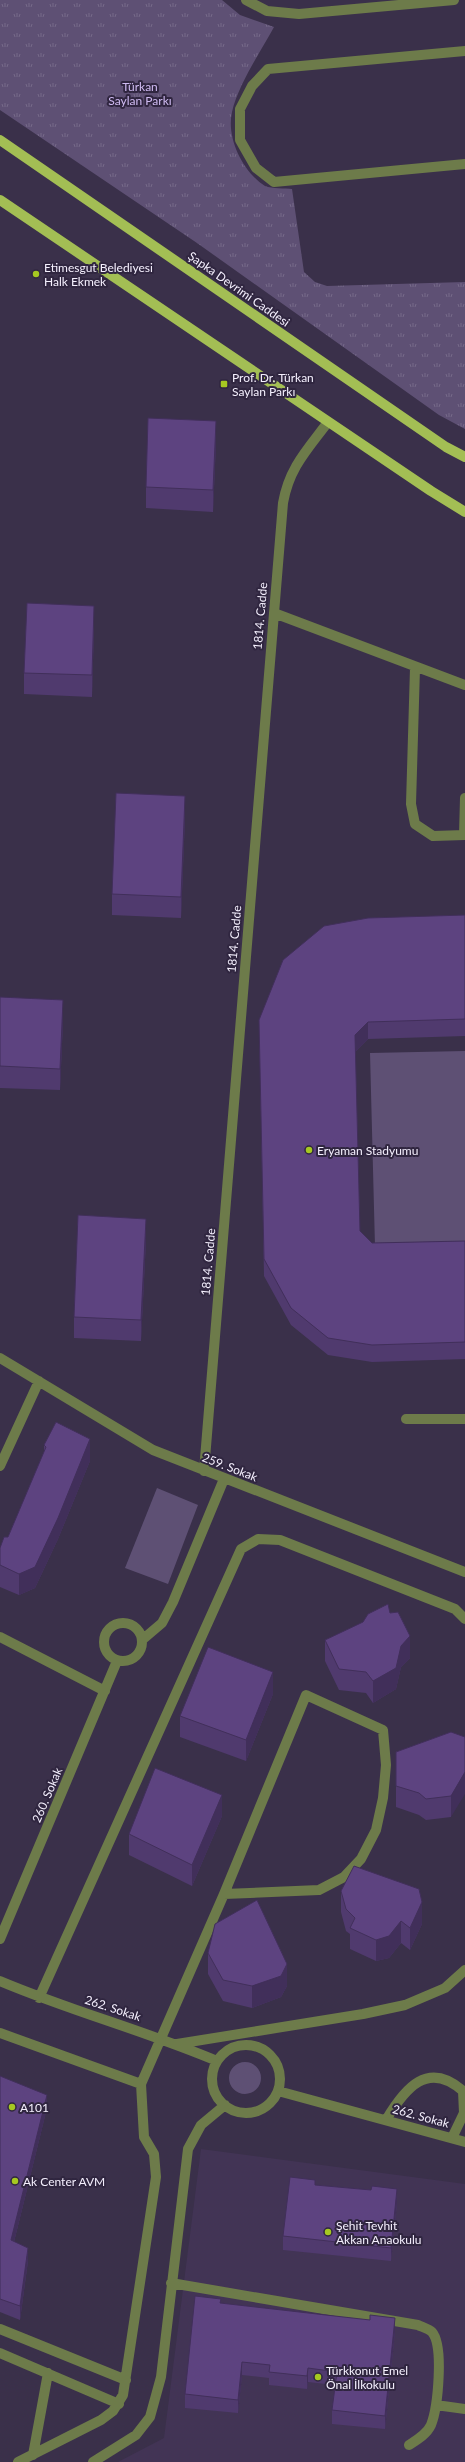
<svg xmlns="http://www.w3.org/2000/svg" width="465" height="2462" viewBox="0 0 465 2462" font-family="Lato,sans-serif">
	<style>
		.built { fill: #423455 }
		.grass { fill: #5e5074 }
		.park { fill: url(#park-tufts) }
		.lines { fill: none; stroke-linecap: round; stroke-linejoin: round }
		.minor { stroke: #6d7b4a; stroke-width: 10 }
		.major { stroke: #a3be54; stroke-width: 10 }
		.wall { fill: #503a6e }
		.shaded-wall { fill: #412f5a }
		.building { fill: #5d4380; stroke: #412f5a }
		.poi-dot { fill: #a6c821; stroke: #302640; stroke-width: 1.5 }
		.labels { text-anchor: middle; dominant-baseline: central; stroke-width: 4; stroke-linejoin: round; paint-order: stroke }
		.park-label { font-size: 12px; fill: #d0bbf2; stroke: #302640 }
		.poi-label { font-size: 12px; fill: #f5f0fe; stroke: #302640; text-anchor: start }
		.street-label { font-size: 12px; fill: #f5f0fe; stroke: #302640 }
	</style>
	<defs>
		<pattern id="park-tufts" width="24" height="20" patternUnits="userSpaceOnUse"><rect width="24" height="20" fill="#5e5074"/><path d="M3 7l-1-3M5 7V3M7 7l1-3M15 17l-1-3M17 17v-4M19 17l1-3" fill="none" stroke="#766a89"/></pattern>
	</defs>
	<rect width="100%" height="100%" fill="#3a304a"/>
	<path class="built" d="M201,2149L465,2184V2462H118L164,2438Z"/>
	<path class="grass" d="M465,1051V1244L375,1247L370,1053Z
		M157,1488L198,1505L168,1584L125,1568Z
		M229 2078a16 16 0 1 1 32 0a16 16 0 1 1-32 0Z"/>
	<path class="park" d="M0,0H222L240,15L274,27C261,51 238,85 232,112C226,138 243,172 265,186C272,189 285,188 292,189L304,272L315,282L327,286L465,282V429L439,415L197,243L0,110Z"/>
	<g class="lines">
		<path class="minor" d="M246,0L267,11L299,14L454,0
			M465,51L268,69L252,86L240,109V140L256,168L274,182L465,164
			M274,613L465,685
			M415,668L411,804L415,824L433,836L465,835
			M464,835L465,798
			M0,1358L153,1450L465,1572
			M406,1419H465
			M0,1466L39,1381
			M204,1471L283,503C289,468 307,450 328,422
			M104 1642a19 19 0 1 1 38 0a19 19 0 1 1-38 0Z
			M0,1637L105,1691
			M142,1640L162,1623L173,1602L224,1479
			M0,1939L117,1661
			M0,1981C71,2011 146,2031 217,2061
			M39,1998L241,1549L258,1539L280,1540L455,1609L465,1619
			M0,2033L141,2084L224,1894L306,1695L383,1730L386,1765L383,1798L376,1830L361,1859L344,1877L319,1890L224,1894
			M177,2044L363,2014L405,2005L445,1988L465,1970
			M212 2079a34 34 0 1 1 68 0a34 34 0 1 1-68 0Z
			M278,2091L465,2142
			M386,2120C405,2088 428,2060 463,2091L464,2113L452,2138
			M171,2283L418,2325C422,2327 429,2329 432,2332C444,2346 438,2407 431,2425C427,2434 417,2440 409,2445
			M0,2329L126,2380
			M0,2353L119,2404
			M436,2405L465,2409
			M33,2455L48,2373
			M18,2462L101,2420L113,2411L123,2395L156,2177L154,2154L144,2137L141,2084
			M93,2462L136,2435L150,2417L161,2377L188,2149L201,2125L225,2105"/>
		<path class="major" d="M0,140L446,447L465,457
			M0,200L431,491L465,512"/>
	</g>
	<path class="wall" d="M216,442L213,512L146,508V487Z
		M94,627L92,697L24,694V673Z
		M185,817L181,918L112,915V894Z
		M465,915V1036L368,1039L355,1052L360,1231L372,1243L465,1241V1359L372,1362L328,1355L291,1325L264,1276L259,1020Z
		M0,997L63,1021L60,1090L0,1088Z
		M146,1240L141,1341L74,1338V1317Z
		M44,1445L90,1461L58,1539L35,1588L19,1595L0,1587V1548L8,1537L44,1452Z
		M390,1613L410,1658L401,1667L396,1689L373,1703L366,1693L339,1690L325,1661V1640Z
		M273,1694L246,1761L180,1737V1716Z
		M451,1732V1817L426,1820L419,1815L396,1807V1752Z
		M222,1816L192,1886L129,1855V1834Z
		M341,1891L422,1924L410,1950L401,1943L389,1958L376,1961L350,1949V1934L346,1931L341,1912Z
		M208,1953L287,1986L281,1997L252,2008L223,2001L208,1974Z
		M0,2076L47,2108L14,2242L28,2261L20,2320L0,2312Z
		M315,2185L371,2190L397,2203L391,2261L283,2250V2236Z
		M221,2303L395,2332L385,2429L332,2424V2410L335,2385L308,2382L307,2389L269,2385V2378L242,2375L238,2413L185,2408V2394Z"/>
	<path class="shaded-wall" d="M216,421V442L213,512V490Z
		M94,606V627L92,697V675Z
		M185,796V817L181,918V897Z
		M63,1000V1021L60,1090V1069Z
		M368,1022V1039L355,1052V1035Z
		M146,1219V1240L141,1341V1320Z
		M90,1439V1461L58,1539L35,1588L19,1595V1574Z
		M410,1636V1658L401,1667L396,1689L373,1703V1681L401,1646Z
		M273,1672V1694L246,1761V1740Z
		M465,1772V1794L451,1817V1796Z
		M222,1795V1816L192,1886V1865Z
		M422,1902V1924L410,1950V1928Z
		M401,1921V1943L389,1958L376,1961V1940Z
		M287,1964V1986L281,1997L252,2008V1986Z
		M47,2095V2108L11,2254V2240Z
		M397,2189V2203L391,2261V2248Z
		M28,2248V2261L20,2320V2306Z
		M395,2318V2332L385,2429V2416Z
		M242,2362V2375L238,2413V2400Z
		M308,2368V2382L307,2389V2376Z"/>
	<path class="building" d="M148,418L216,421L213,490L146,487Z
		M27,603L94,606L92,675L24,673Z
		M116,793L185,796L181,897L112,894Z
		M465,915V1019L368,1022L355,1035L360,1231L372,1243L465,1241V1342L372,1345L328,1338L291,1308L264,1259L259,1020L283,960L324,926L368,918Z
		M0,997L63,1000L60,1069L0,1066Z
		M78,1215L146,1219L141,1320L74,1317Z
		M56,1422L90,1439L58,1518L35,1567L19,1574L0,1565V1548L4,1537H8L46,1447L44,1445Z
		M388,1604L390,1613L398,1612L410,1636L401,1646L396,1668L373,1681L366,1672L339,1669L325,1640L363,1622L368,1614Z
		M208,1647L273,1672L246,1740L180,1716Z
		M451,1732L465,1737V1772L451,1796L426,1799L419,1793L396,1786V1752Z
		M155,1768L222,1795L192,1865L129,1834Z
		M354,1866L419,1889L422,1902L410,1928L401,1921L389,1936L376,1940L350,1928L355,1918L346,1909L341,1891Z
		M257,1900L287,1964L281,1976L252,1986L223,1980L208,1953L215,1924Z
		M0,2076L47,2095L11,2240L28,2248L20,2306L0,2299Z
		M290,2177L315,2180V2185L371,2190L372,2186L397,2189L391,2248L283,2236Z
		M195,2296L221,2299L220,2303L370,2320V2315L395,2318L385,2416L332,2410L337,2372L308,2368L307,2376L269,2372L270,2365L242,2362L238,2400L185,2394Z"/>
	<g class="poi-dot">
		<circle cx="36" cy="274" r="4"/>
		<rect x="220" y="380" width="8" height="8" rx="2"/>
		<circle cx="309" cy="1150" r="4"/>
		<circle cx="12" cy="2107" r="4"/>
		<circle cx="15" cy="2181" r="4"/>
		<circle cx="328" cy="2232" r="4"/>
		<circle cx="318" cy="2377" r="4"/>
	</g>
	<g class="labels">
		<g class="park-label">
			<text x="140" y="86">Türkan<tspan x="140" dy="14">Saylan Parkı</tspan></text>
		</g>
		<g class="poi-label">
			<text x="44" y="267">Etimesgut Belediyesi<tspan x="44" dy="14">Halk Ekmek</tspan></text>
			<text x="232" y="377">Prof. Dr. Türkan<tspan x="232" dy="14">Saylan Parkı</tspan></text>
			<text x="317" y="1150">Eryaman Stadyumu</text>
			<text x="20" y="2107">A101</text>
			<text x="23" y="2181">Ak Center AVM</text>
			<text x="336" y="2225">Şehit Tevhit<tspan x="336" dy="14">Akkan Anaokulu</tspan></text>
			<text x="326" y="2370">Türkkonut Emel<tspan x="326" dy="14">Önal İlkokulu</tspan></text>
		</g>
		<g class="street-label">
			<text transform="translate(239 289) rotate(35)">Şapka Devrimi Caddesi</text>
			<text transform="translate(260 616) rotate(-85)">1814. Cadde</text>
			<text transform="translate(234 939) rotate(-85)">1814. Cadde</text>
			<text transform="translate(208 1262) rotate(-85)">1814. Cadde</text>
			<text transform="translate(230 1467) rotate(21)">259. Sokak</text>
			<text transform="translate(47 1795) rotate(-67)">260. Sokak</text>
			<text transform="translate(113 2008) rotate(18)">262. Sokak</text>
			<text transform="translate(421 2116) rotate(15)">262. Sokak</text>
		</g>
	</g>
</svg>
